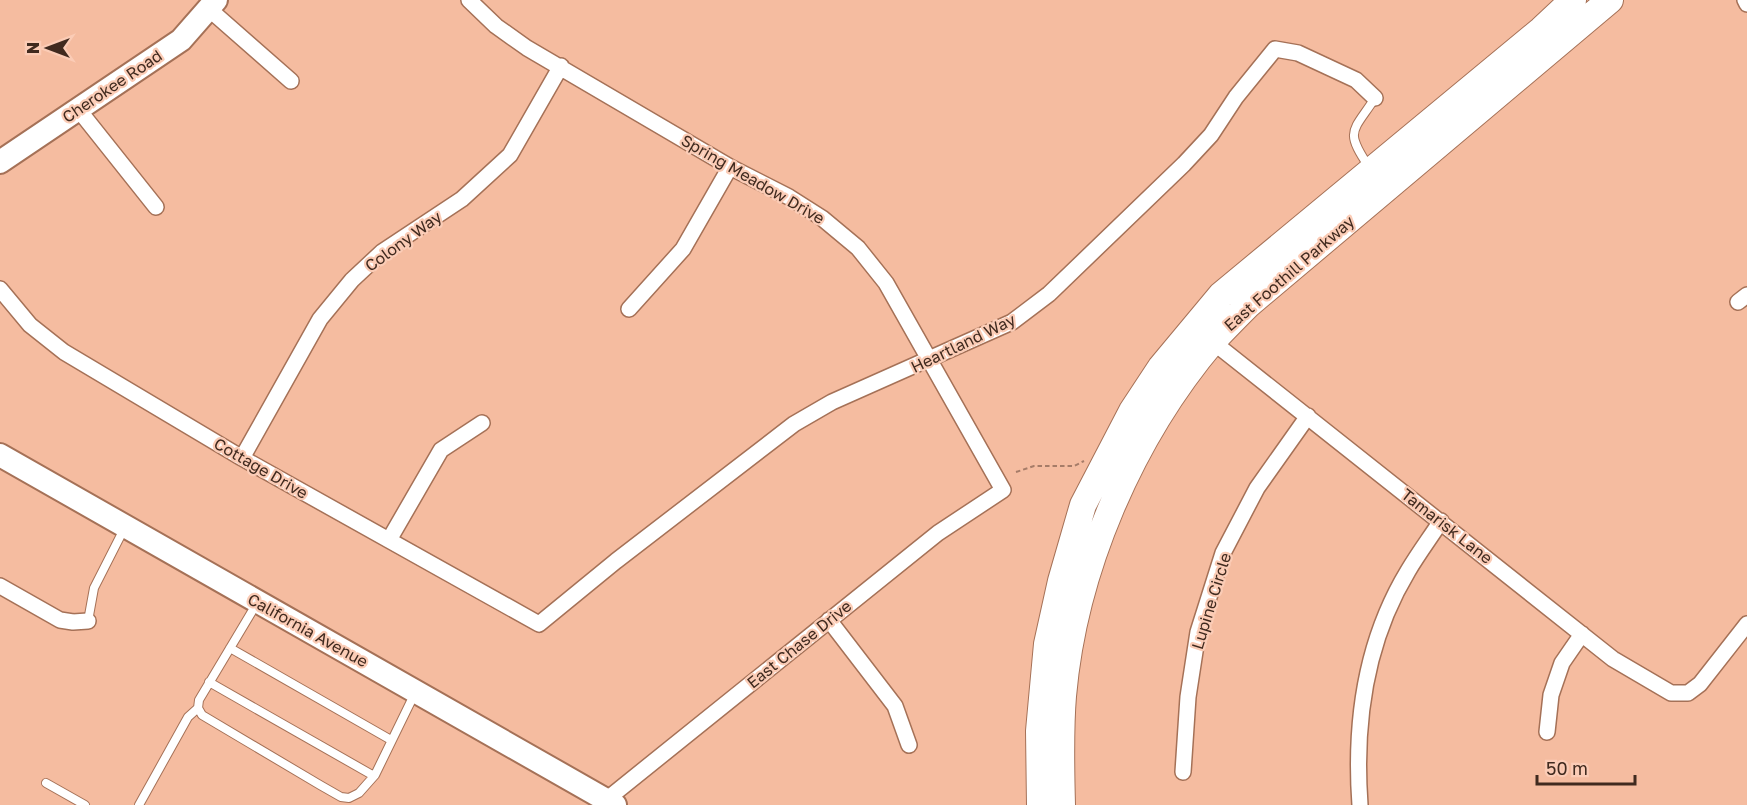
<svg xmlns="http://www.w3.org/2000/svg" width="1747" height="805" viewBox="0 0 1747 805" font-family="'Golos Text',sans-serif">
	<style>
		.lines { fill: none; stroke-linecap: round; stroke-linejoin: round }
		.lane-casing { stroke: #a57157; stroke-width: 10 }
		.street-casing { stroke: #a57157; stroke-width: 18 }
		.secondary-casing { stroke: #a57157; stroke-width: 26 }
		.primary-casing { stroke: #a57157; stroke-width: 28 }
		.path { stroke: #a67c68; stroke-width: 2; stroke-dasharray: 4.5 3; stroke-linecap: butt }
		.lane { stroke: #fff; stroke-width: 8 }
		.street { stroke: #fff; stroke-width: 15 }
		.secondary { stroke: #fff; stroke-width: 22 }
		.primary { stroke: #fff; stroke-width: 26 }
		.labels { text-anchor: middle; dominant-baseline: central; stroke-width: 4.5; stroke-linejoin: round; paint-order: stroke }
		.street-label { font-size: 16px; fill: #402a1f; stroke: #fbccb6 }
	</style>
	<rect width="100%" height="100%" fill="#f5bca0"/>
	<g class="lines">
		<defs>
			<path id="lane" d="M1369,167C1344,130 1353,132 1375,98
				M257,603L199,700L198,708L202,715L320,785L341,797L349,798L359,793L375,775L414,695
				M88,621L94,588L124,529
				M230,648L391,740
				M209,682L374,776
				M46,783L85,805
				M139,805L188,717L198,708"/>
			<path id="street" d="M469,0L496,26L527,48L730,167L789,197L822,218L858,248L886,283L1003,490L938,533L606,800
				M1745,0L1747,4
				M209,9L291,81
				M78,109L156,207
				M0,289L30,325L64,352L242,458L539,624L616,561L794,424L832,402L1012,322L1049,294L1184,164L1211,135L1236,97L1275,49L1298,53L1356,80L1375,98
				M1738,302L1747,295
				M629,309L683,249L730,167
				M1213,342L1613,659L1671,693H1688L1700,684L1747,624
				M242,458L320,319L352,280L382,252L462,199L510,155L561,66
				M389,540L441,450L482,423
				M0,586L60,620L73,622L88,621
				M829,620L895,706L909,745
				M1547,732L1551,695L1562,663L1582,634
				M1183,772L1188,697L1198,632L1223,553L1257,488L1308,416
				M1360,805C1354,723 1365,642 1408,571C1418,554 1430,538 1441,521"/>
			<path id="secondary" d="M0,162L181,40L216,0
				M0,455L615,805"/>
			<path id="primary" d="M1040,805L1039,731L1047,644L1061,581L1083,505L1132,411L1161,367L1221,295L1541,30L1573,0
				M1062,805C1061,769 1060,732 1063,696C1074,570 1131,438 1213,341C1224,329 1236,317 1248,305L1610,0"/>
		</defs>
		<use href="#lane" class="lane-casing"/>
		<use href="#street" class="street-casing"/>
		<use href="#secondary" class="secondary-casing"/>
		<use href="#primary" class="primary-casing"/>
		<path class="path" d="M1016,472L1034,466H1074L1084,461"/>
		<use href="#lane" class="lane"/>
		<use href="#street" class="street"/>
		<use href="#secondary" class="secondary"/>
		<use href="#primary" class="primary"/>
	</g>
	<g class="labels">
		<g class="street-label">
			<text transform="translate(112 86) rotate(-34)">Cherokee Road</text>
			<text transform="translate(753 179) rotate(30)">Spring Meadow Drive</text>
			<text transform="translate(403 241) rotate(-36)">Colony Way</text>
			<text transform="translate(1289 273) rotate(-41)">East Foothill Parkway</text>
			<text transform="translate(963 343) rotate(-26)">Heartland Way</text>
			<text transform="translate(261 468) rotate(30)">Cottage Drive</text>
			<text transform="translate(1447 526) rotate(38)">Tamarisk Lane</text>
			<text transform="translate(1211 601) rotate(-73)">Lupine Circle</text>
			<text transform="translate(308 630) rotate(29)">California Avenue</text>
			<text transform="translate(799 644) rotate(-39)">East Chase Drive</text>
		</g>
	</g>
	<g transform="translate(48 48) rotate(270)" stroke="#fbccb6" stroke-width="4.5" paint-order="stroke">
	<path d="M0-4.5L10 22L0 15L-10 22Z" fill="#402a1f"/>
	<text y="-9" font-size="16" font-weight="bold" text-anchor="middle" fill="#402a1f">N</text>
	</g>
	<path d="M1537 775v9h98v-9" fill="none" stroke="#402a1f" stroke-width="3"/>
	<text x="1546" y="775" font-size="18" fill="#402a1f" stroke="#fbccb6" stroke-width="4.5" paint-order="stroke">50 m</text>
</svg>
